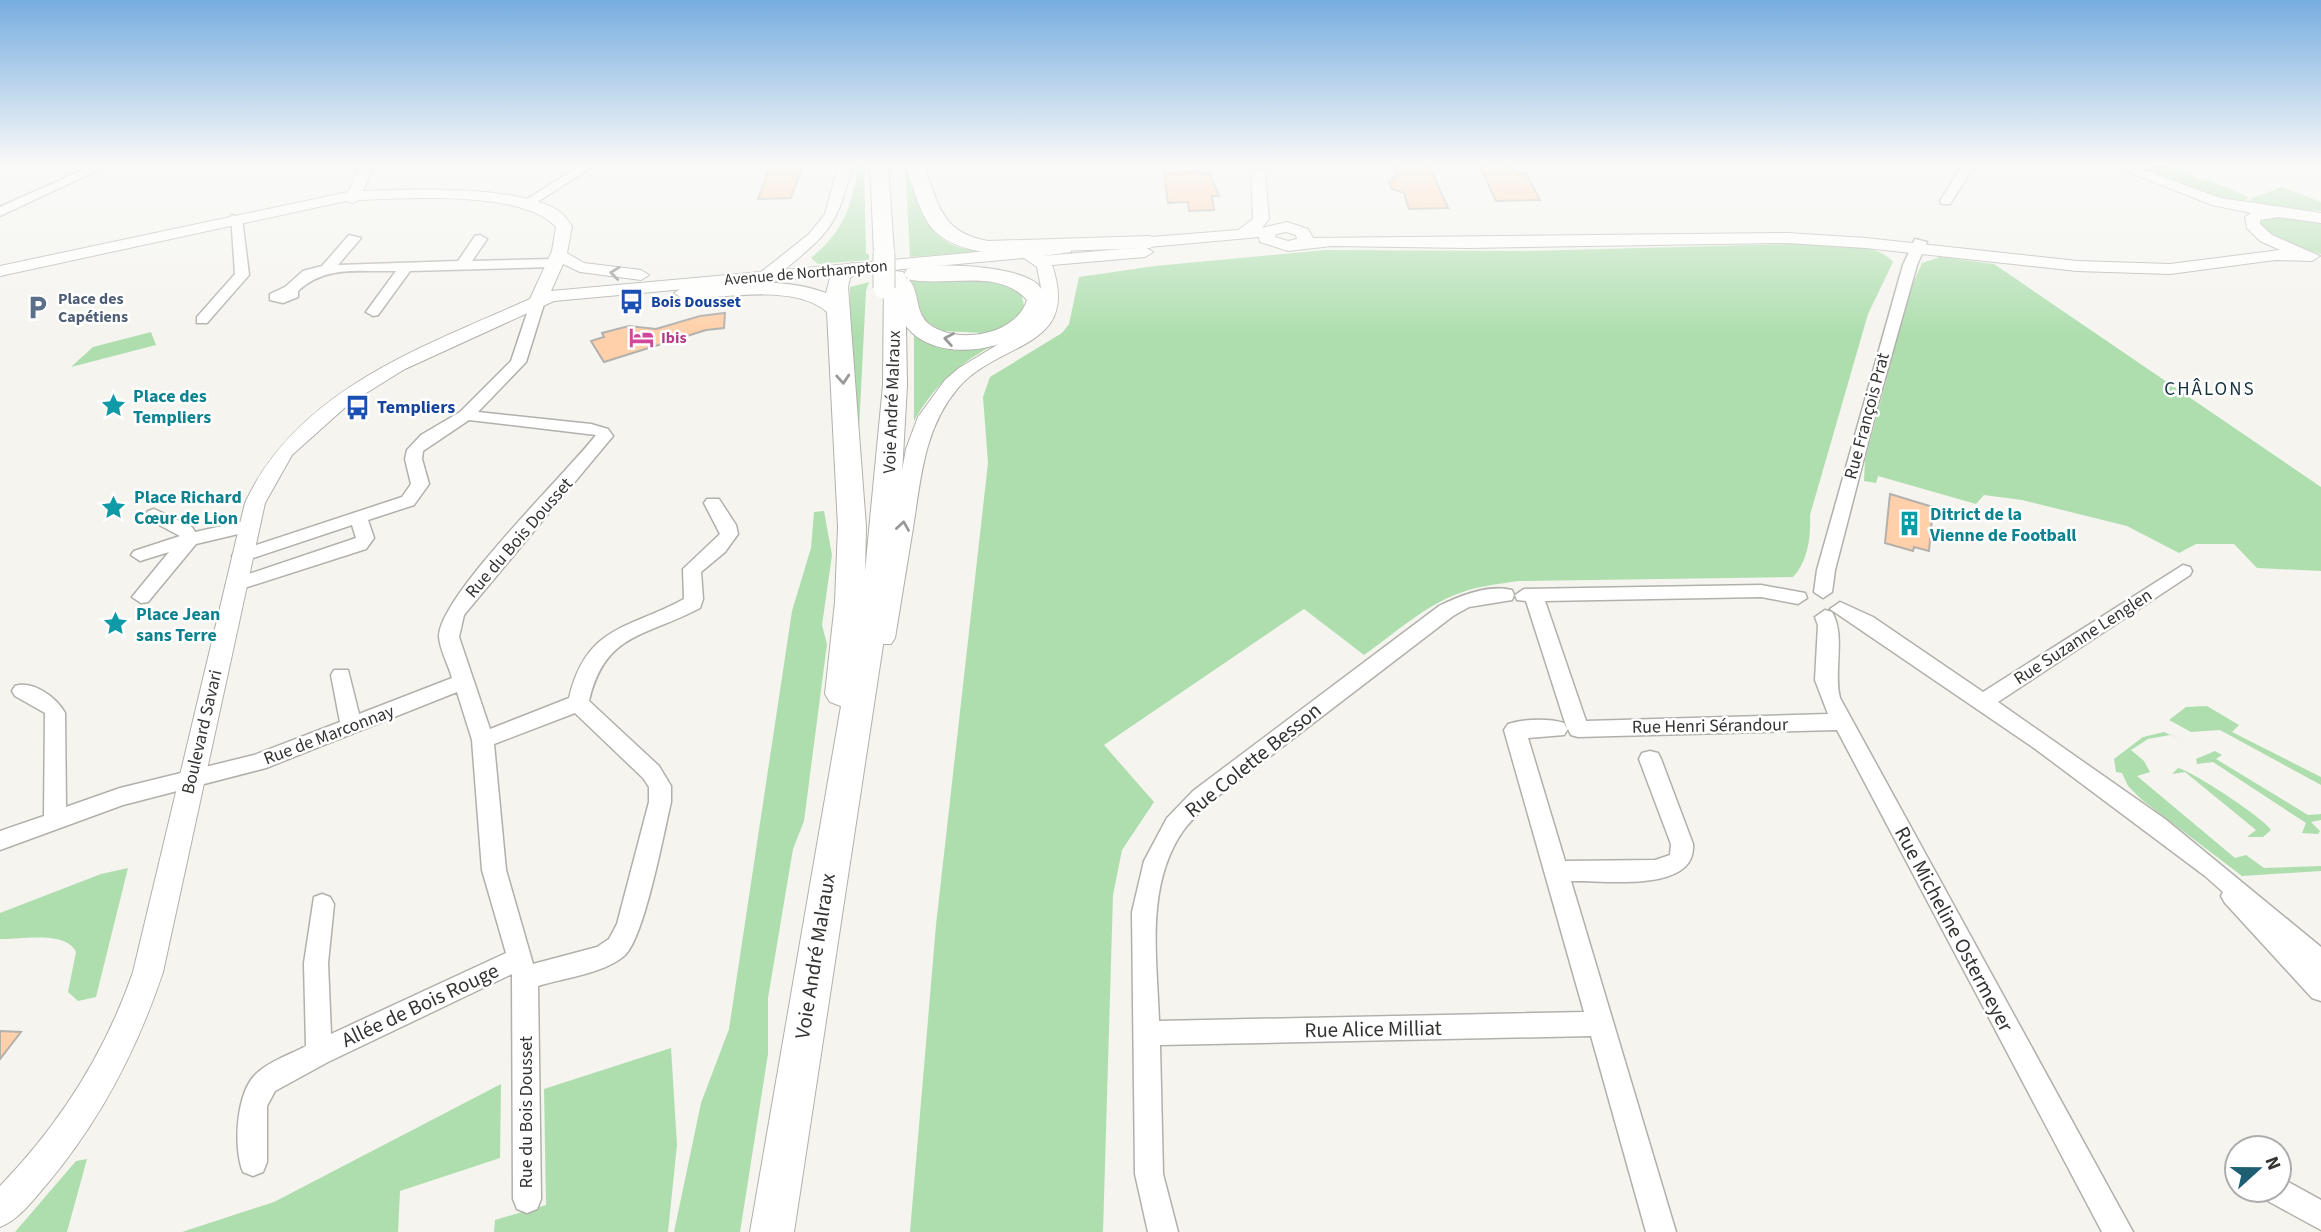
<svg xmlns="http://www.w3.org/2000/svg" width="2321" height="1232" viewBox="0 0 2321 1232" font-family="'Source Sans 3',sans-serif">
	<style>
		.green { fill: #aedeae }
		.building { fill: #ffd0a9; stroke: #b4b0ac; stroke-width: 2 }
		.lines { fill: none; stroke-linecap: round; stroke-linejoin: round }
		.minor-casing { stroke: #b1b0ab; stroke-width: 3 }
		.tertiary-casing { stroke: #b1b0ab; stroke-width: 2 }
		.primary-casing { stroke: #b1b0ab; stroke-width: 2 }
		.minor { fill: #fff; fill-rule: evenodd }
		.tertiary { fill: #fff; fill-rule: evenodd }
		.primary { fill: #fff; fill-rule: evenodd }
		.primary-bridge-casing { stroke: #b1b0ab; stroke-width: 23; stroke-linecap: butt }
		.primary-bridge { stroke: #fff; stroke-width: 21 }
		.oneway { stroke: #999998 }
		.labels { text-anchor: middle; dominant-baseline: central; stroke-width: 5; stroke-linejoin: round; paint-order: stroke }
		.far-street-label { font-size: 16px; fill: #333331; stroke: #fff }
		.far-service-label { font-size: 16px; font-weight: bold; fill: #4e5e75; stroke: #fff; text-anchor: start }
		.far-transit-label { font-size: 16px; font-weight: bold; fill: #164399; stroke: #fff; text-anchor: start }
		.far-hotel-label { font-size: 16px; font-weight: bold; fill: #b23c85; stroke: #fff; text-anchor: start }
		.culture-label { font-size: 18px; font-weight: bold; fill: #0d838f; stroke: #fff; text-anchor: start }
		.street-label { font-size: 18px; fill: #333331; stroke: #fff }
		.transit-label { font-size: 18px; font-weight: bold; fill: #164399; stroke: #fff; text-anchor: start }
		.neighbourhood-label { font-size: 19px; letter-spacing: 2px; fill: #15323d; stroke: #fff }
		.near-street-label { font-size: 21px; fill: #333331; stroke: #fff }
	</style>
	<rect width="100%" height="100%" fill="#f5f4ef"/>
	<path class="green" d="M859,163H864L866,254H869V260L818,264L811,258C846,229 851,206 859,163Z
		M905,164C913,176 914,192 919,205C944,263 977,249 1030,247L910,257Z
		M2161,164L2205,181L2209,180L2248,197L2245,202H2229L2144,170Z
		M2282,187L2321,202V211L2247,205L2252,198Z
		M2276,215L2321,221V254L2280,242L2260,225L2263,219Z
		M1794,244C1822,245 1873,239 1893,262L1868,314L1810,515C1811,537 1808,561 1793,577L1518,581C1499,584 1478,586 1460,593C1425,605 1394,634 1364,655L1304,609L1104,745L1154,802L1122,850L1113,895L1103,1232H910L936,925L988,463L983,397L990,377L1062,333L1069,324L1079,277L1155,266L1325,250L1529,251Z
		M1940,257L1994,264L2321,487V571L2257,568L2234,544H2196L2179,553L2127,526L2022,500L1984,495L1976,504L1878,476L1876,483L1864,481L1865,460L1910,290L1922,263Z
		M911,279C947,279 989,273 1021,293L1025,310L1007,327L984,333L942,331L926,321L922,314Z
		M869,282L866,291L859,429L849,318L850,287Z
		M151,332L156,345L71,367L93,347Z
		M914,335L923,339L1000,342C962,360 934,385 914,421Z
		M824,511L832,555L822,625L827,644L804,821L793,849L768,998V1054L740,1232H674L701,1103L729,1029L792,611L811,548L814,512Z
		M2207,706L2239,725L2232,732L2321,777V785L2220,730L2191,732L2169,720L2186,707Z
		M2164,732L2186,742L2170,735L2148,739L2131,750L2144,761L2150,772L2137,776L2235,858L2246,855L2264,868L2321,866V871L2242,876L2142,800L2128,786L2122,773L2116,772L2114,759L2143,737Z
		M2215,751L2222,755L2216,759L2308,815L2321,814V820L2311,822L2320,831L2318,834L2302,833L2306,823L2213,762L2197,764L2196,759Z
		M2178,768C2192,771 2264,818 2271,830L2263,837H2247L2256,830L2185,772L2172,774Z
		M128,868L96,997L78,1001L68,992L76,952C66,930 20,940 0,939V913L101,874Z
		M671,1048L677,1145L668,1232H494L495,1220L546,1205L544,1089Z
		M501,1084L500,1158L400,1191L398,1232H182L274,1202Z
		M87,1159L67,1232H15L76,1161Z"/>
	<path class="building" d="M772,163H803L791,198L758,199Z
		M1392,163H1428L1448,208L1409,209L1404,193L1392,189L1389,182L1397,175Z
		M1484,163H1510L1516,173H1526L1540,200L1496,201L1479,165H1485Z
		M1199,172L1210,175L1219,196H1212L1214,210L1189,211L1188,202L1168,203L1164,173Z
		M725,313L724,328L706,330L604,362L591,341L604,337L602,333L629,326L656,329L700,316Z
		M1890,494L1933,507L1929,551L1914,547L1913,551L1885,543Z
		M0,1031L21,1032L0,1059Z"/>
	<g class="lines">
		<defs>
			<path id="minor" d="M98,163H113L0,216V207Z
				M584,163H598L531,206L521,203Z
				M1964,163H1976L1950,204H1942L1940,201Z
				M231,215L242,218L249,275L207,323H197V317L235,274Z
				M349,235L361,238L338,265L458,261L475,236L480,235L487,239L472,261L553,259L560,263L553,267L410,271L378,315L373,316L366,312L396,271C359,272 326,265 298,291V297L283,303L270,300V294L285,287L303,271L322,266Z
				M1915,239L1927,242L1917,265L1879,400L1835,570L1832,592L1823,598L1814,592L1817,570L1903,265Z
				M538,297L545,301L526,362L478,412L591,424L608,429L613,436L464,615L459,637L490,729L569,698C587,625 627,630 684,599L683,569L720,534L704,503L707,499H719L736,525L738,534L725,552L701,572L703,599L700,608C646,637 605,632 589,701L659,766L671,786V802C664,832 644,940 624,956C602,974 564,978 538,986L541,1199L537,1209L527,1213L517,1209L513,1199L512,974L328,1062L275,1091L267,1106V1162L263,1172L253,1176L243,1172C233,1148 236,1091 257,1073C270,1061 291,1054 306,1046L304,963L314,897L322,894L330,897L334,904L328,963L331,1034L506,953L482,870L472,740L457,692L266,768L123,805L0,850V831L44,816L45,713L15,696L12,691L15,686C33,680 57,698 65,713L66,807L120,788L254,755L340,722L331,675L334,670H348L359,714L452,678C449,666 440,650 439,637C438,597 567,473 596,435L469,420L423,451L422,459L429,484L414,505L368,520L374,538L366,549L235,591L226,585L228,581L356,538L352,525L241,562L232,556L235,552L402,497L411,484L405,459L407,450L421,435L460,412L511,361L531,301ZM575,713L643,778L649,787V802L617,924L609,939L597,947L533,964L506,870L494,744Z
				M154,509L192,527L195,532L249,520L258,526L255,530L196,544L148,602L141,603L132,597L169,552L140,561L131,555L134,551L180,536L148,519L145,515L148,511Z
				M2183,565L2190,567L2192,571L2190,575L1998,702L2165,819L2321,947V1001L2312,998L2225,903L2221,896L2223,892L2205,876L2034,748L1830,609L1840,602L1873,617L1983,692Z
				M1761,585L1805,593L1807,598L1798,604L1761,597L1545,601L1586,721L1828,714L1815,680L1818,625L1815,617L1825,610L1832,612C1846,636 1833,671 1840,698L2133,1232H2102L1837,730L1578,737L1571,735L1568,729L1564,735L1528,738L1565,861L1655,860L1670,855L1671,844L1639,759L1642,753L1650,751L1658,753L1661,759L1693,844C1697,894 1603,880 1571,881L1676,1232H1646L1591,1036L1160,1045L1163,1174L1178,1232H1148L1135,1174L1132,912L1144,861L1167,818L1193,791L1439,606C1459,596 1489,584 1512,590L1514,595L1512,600L1469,607L1453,616L1209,803C1200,812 1190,821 1183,831C1145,886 1157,958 1159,1021L1584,1012L1504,730L1508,724C1523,719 1549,718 1564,723L1567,729L1526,601L1517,600L1515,595L1524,589Z
				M2279,1177L2321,1200V1230L2266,1200L2262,1190H2279Z"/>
			<path id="tertiary" d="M362,163H376L363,191C412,189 515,185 557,210C563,213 568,221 572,226L567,253L584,263L641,270L649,275L641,280L580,272L563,264L551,291L761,272L809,234L825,214L839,163H853C837,224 833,230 784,270L1065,244L1071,246V252L1043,256L1145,247L1153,252L1145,257L1052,265C1081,350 999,340 958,388C924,428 921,478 913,528C907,564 901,601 895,638L891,644H875L871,638L906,449L918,417L945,380L959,368L1030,325L1040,315L1044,303L1037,267L1024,258L554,301L405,369L350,403L292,455L265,503L163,972C137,1050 100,1121 47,1184C33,1200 20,1219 0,1227V1186C60,1124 105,1053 133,972L245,503C298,389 423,347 530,299L552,251L556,227C523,190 407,198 359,200L352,203L346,201L0,276V266L348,192Z
				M2106,163H2125L2220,198L2321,213V223L2278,217L2260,220V224L2272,235L2320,256L2312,261L2275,260L2170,274L2077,271L1866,248L1787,243L1468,248L1332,246L1288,251L1260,242L1259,237L1127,249L1119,244L1127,239L1238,230L1253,219L1251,173L1258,169L1265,173L1269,219L1262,228L1287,222L1308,229L1313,238L1787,233L1866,238L2077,261L2170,264L2280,250L2260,241L2247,228L2245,217L2251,213L2212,205ZM1286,232L1296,235L1297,239L1288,241L1275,237L1276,234Z"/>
			<path id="primary" d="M870,163H888L894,253L884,259L874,253Z
				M905,163H923C939,203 939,232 988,241L1150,236L1160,242L1150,248L988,253C924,242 924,219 905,163Z
				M852,263L863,269L850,278L848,287L866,527L865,572L883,385L884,277L895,271L903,272C906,278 909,279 912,284C919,296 916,314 929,324C956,345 1016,336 1027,300C998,267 945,288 907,279L904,274L907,269C936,262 1009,265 1035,282C1040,286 1045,294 1049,300C1035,350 938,369 906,326L907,385L898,546L794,1232H750L841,706L830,702L825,694L835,602L838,527L827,312C796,284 725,297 685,300L674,293L685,286C731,284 782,276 826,293L832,270Z"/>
		</defs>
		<use href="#minor" class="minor-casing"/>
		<use href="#tertiary" class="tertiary-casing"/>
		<use href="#primary" class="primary-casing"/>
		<use href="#minor" class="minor"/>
		<use href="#tertiary" class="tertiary"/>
		<use href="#primary" class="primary"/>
		<defs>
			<path id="primary-bridge" d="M884,253V288"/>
		</defs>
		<use href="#primary-bridge" class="primary-bridge-casing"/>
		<use href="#primary-bridge" class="primary-bridge"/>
	</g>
	<defs><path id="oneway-chevron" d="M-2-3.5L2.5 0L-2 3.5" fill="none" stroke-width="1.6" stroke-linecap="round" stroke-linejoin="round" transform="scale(1.75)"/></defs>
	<g class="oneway">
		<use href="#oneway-chevron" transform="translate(615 273) rotate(-173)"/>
		<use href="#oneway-chevron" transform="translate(949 339) rotate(-170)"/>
		<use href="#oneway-chevron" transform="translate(843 379) rotate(86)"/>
		<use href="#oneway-chevron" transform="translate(903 526) rotate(-81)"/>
	</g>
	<linearGradient id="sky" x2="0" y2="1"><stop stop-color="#77ade0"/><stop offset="0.49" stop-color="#fafaf8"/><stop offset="1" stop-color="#fafaf8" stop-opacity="0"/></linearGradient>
	<rect width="2321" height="335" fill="url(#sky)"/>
	<defs>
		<symbol id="bus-bare" viewBox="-9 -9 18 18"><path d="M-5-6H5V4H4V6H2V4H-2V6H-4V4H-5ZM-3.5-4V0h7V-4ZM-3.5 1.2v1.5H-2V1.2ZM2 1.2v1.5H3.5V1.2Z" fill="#1a4fb4" stroke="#fff" stroke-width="2.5" paint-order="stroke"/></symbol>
		<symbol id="parking-bare" viewBox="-9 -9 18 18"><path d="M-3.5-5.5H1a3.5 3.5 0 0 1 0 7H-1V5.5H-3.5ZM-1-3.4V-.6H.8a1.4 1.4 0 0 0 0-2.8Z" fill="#5c6f8a" stroke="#fff" stroke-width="2.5" paint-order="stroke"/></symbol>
		<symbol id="hotel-bare" viewBox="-9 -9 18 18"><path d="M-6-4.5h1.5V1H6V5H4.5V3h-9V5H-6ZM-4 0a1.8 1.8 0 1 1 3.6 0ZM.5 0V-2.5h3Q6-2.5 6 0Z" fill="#d1479c" stroke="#fff" stroke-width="2.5" paint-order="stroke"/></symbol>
		<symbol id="sight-bare" viewBox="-9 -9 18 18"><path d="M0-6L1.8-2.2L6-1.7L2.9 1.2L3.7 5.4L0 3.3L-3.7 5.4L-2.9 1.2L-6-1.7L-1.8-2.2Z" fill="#0f9aa8" stroke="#fff" stroke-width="2.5" paint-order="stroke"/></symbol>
		<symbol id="building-bare" viewBox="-9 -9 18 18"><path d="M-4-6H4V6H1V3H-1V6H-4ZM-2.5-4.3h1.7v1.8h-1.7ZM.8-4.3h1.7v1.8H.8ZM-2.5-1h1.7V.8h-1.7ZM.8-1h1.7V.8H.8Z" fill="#0f9aa8" stroke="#fff" stroke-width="2.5" paint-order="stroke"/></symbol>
	</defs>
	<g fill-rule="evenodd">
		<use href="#bus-bare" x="614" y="284" width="35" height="35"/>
		<use href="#parking-bare" x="20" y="290" width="35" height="35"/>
		<use href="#hotel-bare" x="624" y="320" width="35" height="35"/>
		<use href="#sight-bare" x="96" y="388" width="35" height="35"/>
		<use href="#bus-bare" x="340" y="390" width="35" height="35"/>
		<use href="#sight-bare" x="96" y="490" width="35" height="35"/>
		<use href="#building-bare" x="1892" y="506" width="35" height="35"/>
		<use href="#sight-bare" x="98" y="606" width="35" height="35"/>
	</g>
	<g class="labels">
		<g class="far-street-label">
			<text transform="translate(806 273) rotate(-5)">Avenue de Northampton</text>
		</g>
		<g class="far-service-label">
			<text x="58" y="299">Place des<tspan x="58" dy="18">Capétiens</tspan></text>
		</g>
		<g class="far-transit-label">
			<text x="651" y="302">Bois Dousset</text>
		</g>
		<g class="far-hotel-label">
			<text x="661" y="338">Ibis</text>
		</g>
		<g class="culture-label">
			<text x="133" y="396">Place des<tspan x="133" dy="21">Templiers</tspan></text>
			<text x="134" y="497">Place Richard<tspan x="134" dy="21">Cœur de Lion</tspan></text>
			<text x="1930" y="514">Ditrict de la<tspan x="1930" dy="21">Vienne de Football</tspan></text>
			<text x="136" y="614">Place Jean<tspan x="136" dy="21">sans Terre</tspan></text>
		</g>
		<g class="street-label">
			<text transform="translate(892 402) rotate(-88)">Voie André Malraux</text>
			<text transform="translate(1867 416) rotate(-75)">Rue François Prat</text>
			<text transform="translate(519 538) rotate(-49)">Rue du Bois Dousset</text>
			<text transform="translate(2083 637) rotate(-33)">Rue Suzanne Lenglen</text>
			<text transform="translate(1710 726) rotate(-1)">Rue Henri Sérandour</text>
			<text transform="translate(202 732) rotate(-77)">Boulevard Savari</text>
			<text transform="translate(329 735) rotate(-21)">Rue de Marconnay</text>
			<text transform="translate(526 1112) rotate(-90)">Rue du Bois Dousset</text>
		</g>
		<g class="transit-label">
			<text x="377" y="407">Templiers</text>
		</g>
		<g class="neighbourhood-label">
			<text x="2210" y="389">CHÂLONS</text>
		</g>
		<g class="near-street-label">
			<text transform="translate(1253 760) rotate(-39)">Rue Colette Besson</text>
			<text transform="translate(1954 929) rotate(62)">Rue Micheline Ostermeyer</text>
			<text transform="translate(815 956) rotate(-81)">Voie André Malraux</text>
			<text transform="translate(420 1005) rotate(-25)">Allée de Bois Rouge</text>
			<text transform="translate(1373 1029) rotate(-1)">Rue Alice Milliat</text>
		</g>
	</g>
	<g transform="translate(2258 1169) rotate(69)"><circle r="33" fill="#ffffff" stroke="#adadad" stroke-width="2"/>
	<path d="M0-5L12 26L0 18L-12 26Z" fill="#1e5e73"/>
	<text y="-10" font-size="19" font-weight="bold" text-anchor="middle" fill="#333331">N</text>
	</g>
</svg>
